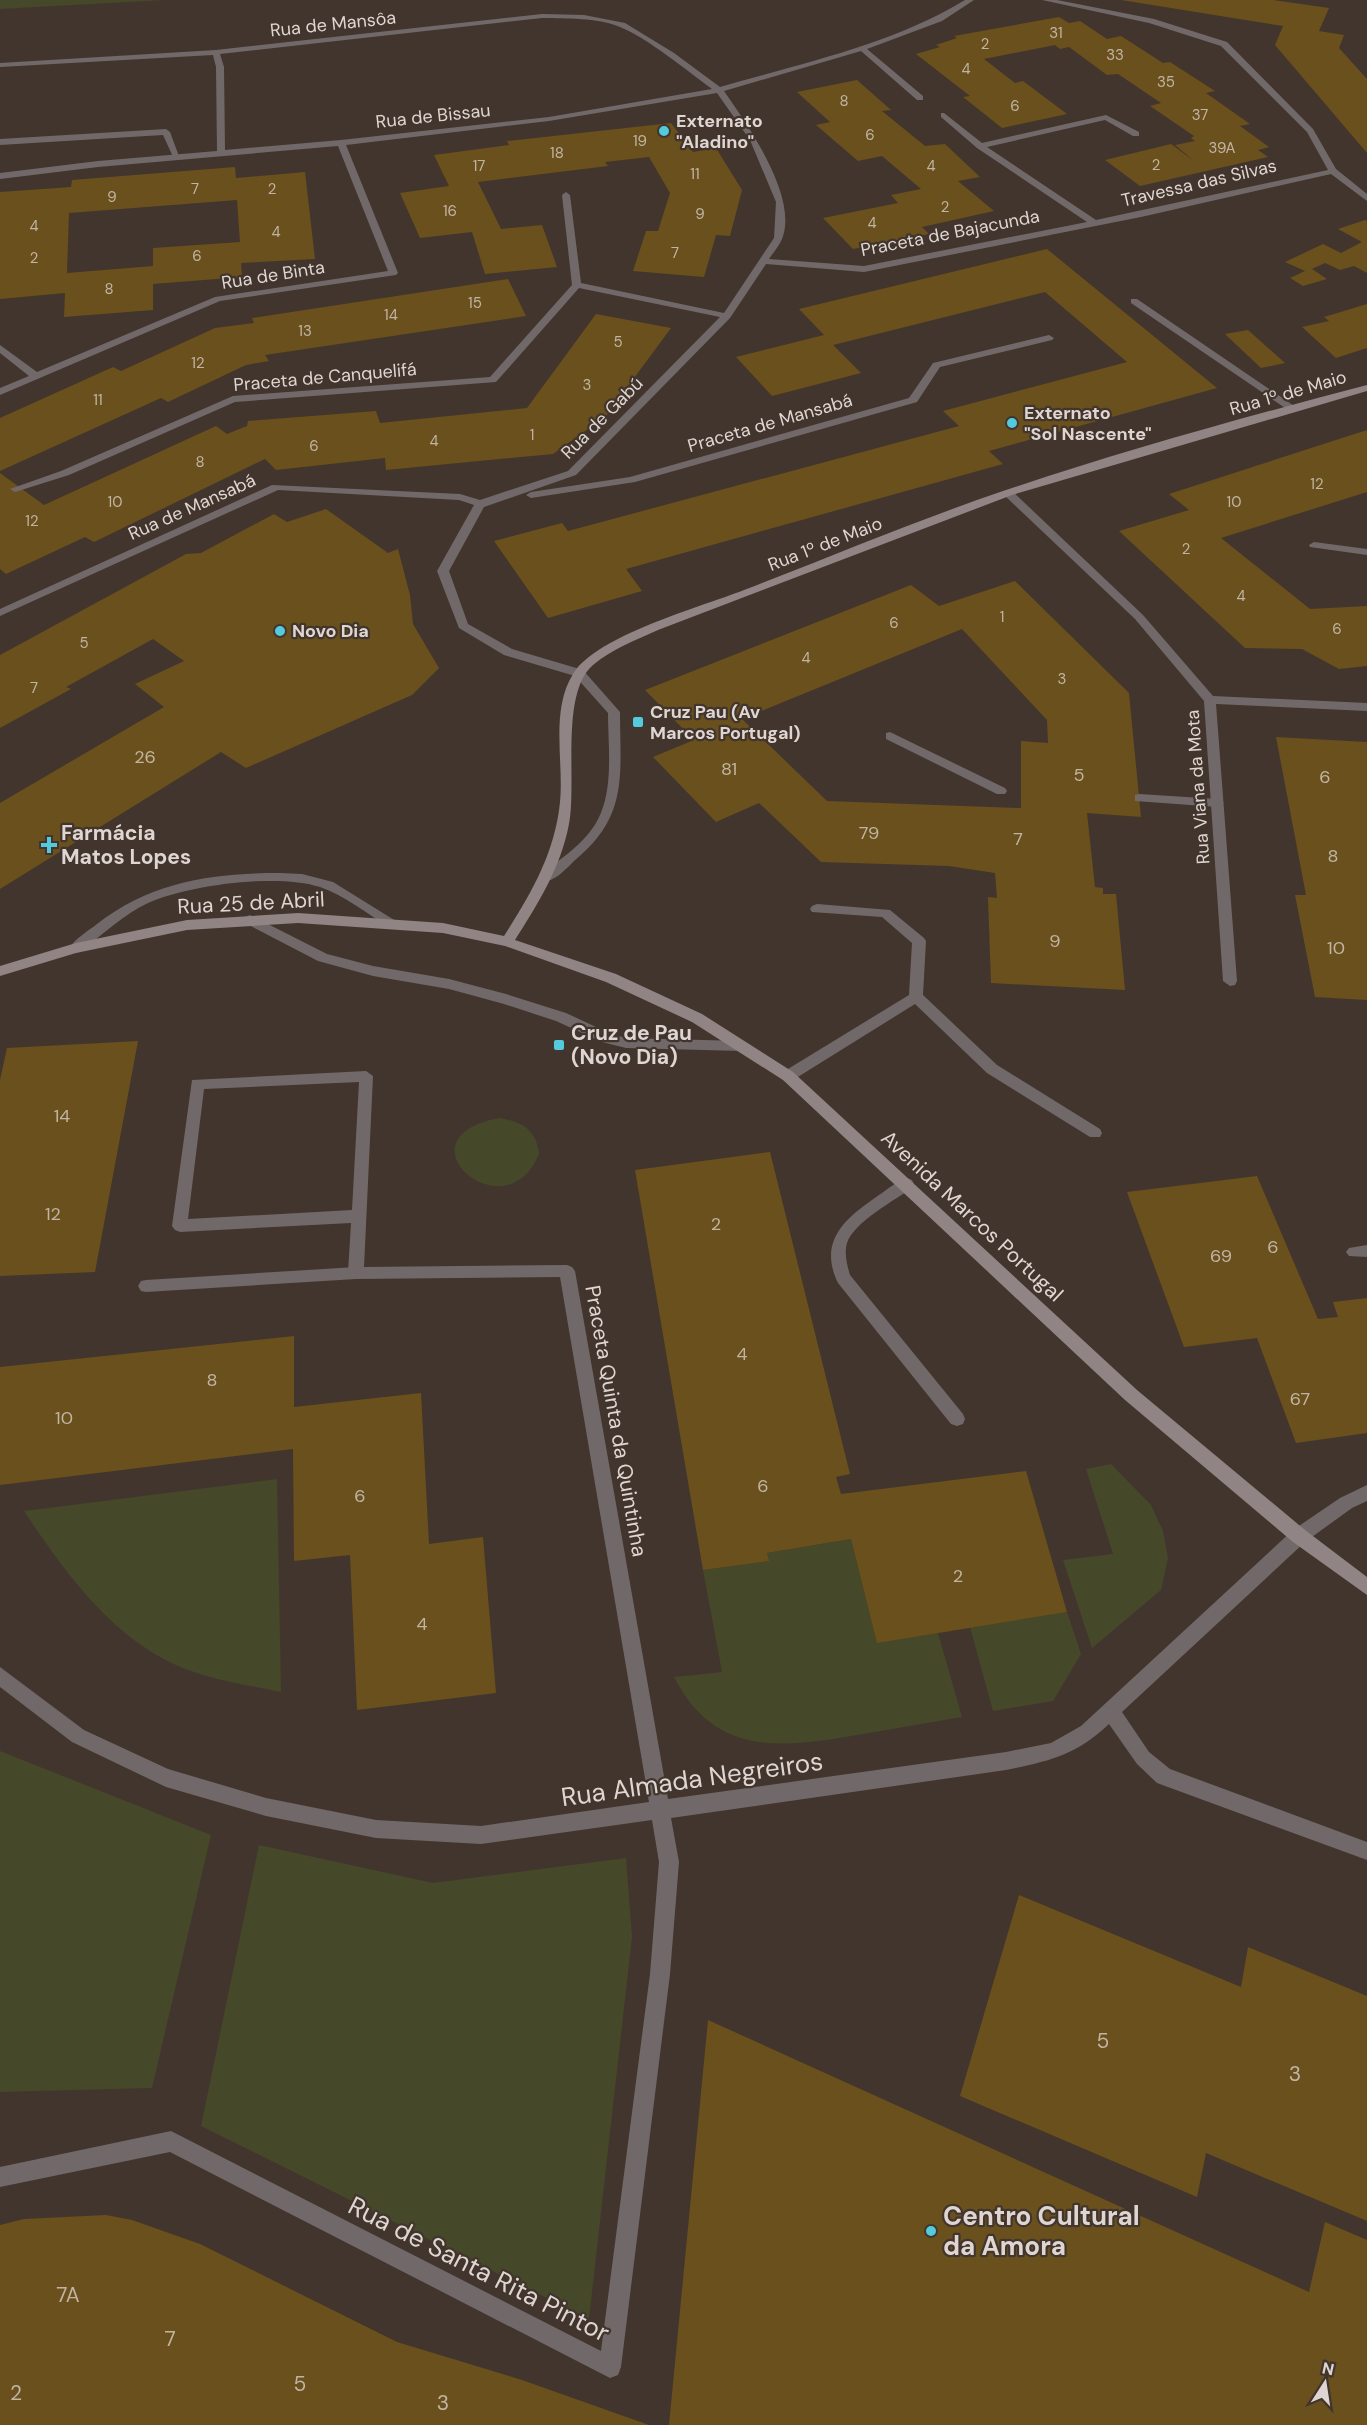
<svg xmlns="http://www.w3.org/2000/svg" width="1367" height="2425" viewBox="0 0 1367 2425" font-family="'DM Sans',sans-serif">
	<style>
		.green { fill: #454829 }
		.building { fill: #6a501c; fill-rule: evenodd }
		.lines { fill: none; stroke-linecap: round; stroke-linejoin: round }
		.lane { fill: #716969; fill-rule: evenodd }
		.street { fill: #716969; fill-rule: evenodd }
		.secondary { fill: #908484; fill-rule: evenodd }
		.poi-dot { fill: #54cadd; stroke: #42352d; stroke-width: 2 }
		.labels { text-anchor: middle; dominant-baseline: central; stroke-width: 4.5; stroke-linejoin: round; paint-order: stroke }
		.far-number-label { font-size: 15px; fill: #c2b4a4 }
		.far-street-label { font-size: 18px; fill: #dfd6d2; stroke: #42352d }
		.far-poi-label { font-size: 18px; font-weight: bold; fill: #dfd6d2; stroke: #42352d; text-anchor: start }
		.number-label { font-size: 18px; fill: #c2b4a4 }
		.poi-label { font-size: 21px; font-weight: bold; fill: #dfd6d2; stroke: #42352d; text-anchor: start }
		.street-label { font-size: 21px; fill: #dfd6d2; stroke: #42352d }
		.near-number-label { font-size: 21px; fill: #c2b4a4 }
		.near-street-label { font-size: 26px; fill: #dfd6d2; stroke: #42352d }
		.near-poi-label { font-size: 26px; font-weight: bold; fill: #dfd6d2; stroke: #42352d; text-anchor: start }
	</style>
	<rect width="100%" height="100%" fill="#42352d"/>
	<path class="green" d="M0,0H165L0,9Z
		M499,1118C522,1122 536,1129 539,1154C506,1236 393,1138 499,1118Z
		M1111,1464L1151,1505L1163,1531L1168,1558L1161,1590L1092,1648L1063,1560L1113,1554L1086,1469Z
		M277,1479L281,1692C247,1685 211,1680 178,1666C110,1636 64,1571 24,1511Z
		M851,1539L877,1642L938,1633L962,1717C927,1723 892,1729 857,1735C781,1748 715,1757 674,1677L722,1672L703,1570L768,1561L767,1553Z
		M1067,1612L1081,1654L1053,1701L993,1711L970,1627Z
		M0,1751L211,1835L152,2088L0,2092Z
		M259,1845L433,1883L626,1858L632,1937L589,2319L201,2126Z"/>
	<path class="building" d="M1121,0H1273L1329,8L1319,31L1344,35L1339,48L1367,79V153L1275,45L1283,26Z
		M1059,17L1069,23L1080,21L1107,39L1121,36L1163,63L1170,62L1215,91L1206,93L1250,124L1240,126L1269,147L1258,150L1268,157L1140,186L1105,160L1171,144L1194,161L1175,145L1195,141L1191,138L1194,136L1150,106L1161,103L1118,74L1107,75L1069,47L1060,49L1055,45L984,59L1015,83L1023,81L1067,114L1002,128L963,97L970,96L916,54L940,47L936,45L957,38L954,36Z
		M857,80L891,110L882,111L925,146L945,144L980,177L958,181L994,211L922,227L929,234L853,249L823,218L898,203L891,195L921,189L882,156L858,161L816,125L830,122L797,92Z
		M671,123L693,152L716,148L742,190L730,236L716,235L704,277L633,271L646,231H658L670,193L649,157L605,162L608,166L478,182L501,229L542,225L557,267L485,274L472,232L420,238L400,193L449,186L434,155L509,145L507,141Z
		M235,167L236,178L305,172L315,259L241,263L242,277L153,284V310L64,317L65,293L0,299V192L71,187L72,180ZM237,200L240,242L153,248V266L67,273L69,213Z
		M1365,220L1367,221V273L1354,266L1340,270L1325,263L1312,269L1327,279L1303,286L1290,278L1305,271L1285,262L1323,244L1341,253L1362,242L1338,229Z
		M1047,249L1217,388L989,451L1003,464L626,569L642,591L548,618L494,541L562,523L568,531L959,426L943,411L1127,362L1045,292L833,345L861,373L772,396L736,357L824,335L799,309Z
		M508,279L526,316L265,355L269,361L246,365L168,402L161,398L0,471V418L113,367L121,371L215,328L254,323L252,318Z
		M1367,304V348L1336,358L1302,327L1329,321L1324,317Z
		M596,314L671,328L606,416L553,454L386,470L385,458L276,470L265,459L94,542L85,537L6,574L0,569V473L44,505L216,426L227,434L247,426L248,421L376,411L380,423L527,408Z
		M1248,330L1285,363L1261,368L1225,334Z
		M1367,430V492L1221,538L1310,609L1367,606V666L1339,669L1302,649L1245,648L1119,531L1189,510L1169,494Z
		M326,509L388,553L398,549L410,595L413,624L439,668L412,695L246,768L221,752L0,889V803L164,707L135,684L184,661L153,639L66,687L71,689L0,728V655L186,554L201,553L274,514L287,522Z
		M1015,581L1129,693L1141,817L1087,813L1095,887L1103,888V894H1116L1125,990L991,983L988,897L997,898L995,873L949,866L821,862L759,803L716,822L653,757L694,740L645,690L911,585L939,606ZM962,629L1047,720L1048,743L1021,741V808L827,801L742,719Z
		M1276,737L1367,742V1000L1315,997L1295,895H1306Z
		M138,1041L95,1272L0,1276V1080L7,1048Z
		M770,1152L850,1474L836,1477L841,1494L1026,1471L1067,1612L877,1643L851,1539L767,1553L769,1561L703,1570L635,1170Z
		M1257,1176L1318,1319L1338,1317L1333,1302L1367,1298V1433L1296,1443L1257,1338L1184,1347L1127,1192Z
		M294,1336V1407L421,1393L429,1544L483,1537L496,1693L357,1710L350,1555L294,1561L293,1449L0,1485V1367Z
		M1019,1895L1241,1987L1248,1947L1367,1996V2221L1206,2153L1197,2197L960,2096Z
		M708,2020L1309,2292L1325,2222L1367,2240V2425H669Z
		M106,2215L132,2220L200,2244L397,2342L522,2380L649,2425H0V2225L24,2219Z"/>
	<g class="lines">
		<path class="lane" d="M166,129L170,132L180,159H174L163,135L0,145V139Z
			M1131,299H1137L1300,410L1291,412L1131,303Z
			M1314,542L1367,549V555L1310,547L1309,545Z
			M579,669L583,670L620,712C620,776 629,816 574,861C567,868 558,878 548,881L543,879L542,876L543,873C559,860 576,849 589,833C616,801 608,752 608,713L575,676L573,673Z
			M890,732L1005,788L1007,791L1005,794H997L886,739V733Z
			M1139,794L1218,799L1224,803L1218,807L1135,801V795Z
			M280,873L302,874L333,882L399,923L392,928L387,926C366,913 344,895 320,887C278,873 188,885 148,903C123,915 102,935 81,951L76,953L69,948C76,938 88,931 97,924C152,881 213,873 280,873Z
			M817,904L890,910L924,938L926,941L923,995L997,1065L1100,1129L1102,1133L1100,1137H1090L987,1073L915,1004L793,1080H783L781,1076L783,1072L909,995L912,943L882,917L812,912L810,909L812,906Z
			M250,915L327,954L373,966L449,979L506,994L566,1013L611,1034L626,1038L742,1041L749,1046L742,1051L626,1048L602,1042L556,1021L504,1004L449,989L373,976L318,961L245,923L243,920L245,917Z
			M907,1178L912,1180L914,1184L912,1188C895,1200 854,1222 847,1243C844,1253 847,1265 850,1275L963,1414L965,1419L963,1424L957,1426L951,1424L838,1283C817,1240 847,1217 879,1195C888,1189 897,1181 907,1178Z
			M356,1267L361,1268L364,1273L361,1278L356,1279L146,1292L141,1291L138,1286L141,1281L146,1280Z"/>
		<path class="street" d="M965,0H974L942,21L867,49L923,96V100H917L861,51L724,91C747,124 799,197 782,239C779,246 773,253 769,259L864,266L1087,222L977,148L941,117V113H944L982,143L1106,115L1139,132V136H1133L1105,120L987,147L1096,220L1328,170L1307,132L1221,46L1149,23L1042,0H1057L1154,19L1227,42L1313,129L1336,169L1367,194V201L1331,174L1141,217L864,272L766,264L730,318L576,475L484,507L449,571L468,624L512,649L583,670V676H575L504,655L459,628L437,571L474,505L459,500L278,490L0,616V609L272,485L460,494L480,500L568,471L720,317L579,288L496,382L235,402L69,475L15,492L10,489L61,471L233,396L490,377L572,285L562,195L566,192L570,195L581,283L724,313L774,238L776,202L750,140L717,93L549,121L346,145L398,273L396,275L220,301L0,395V388L29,376L0,353V345L37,372L215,297L388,271L338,146L98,167L0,179V173L98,161L217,151L216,67L213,55L0,67V63L216,50L542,14L584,15L625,23L674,53L720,87C802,63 891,45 965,0ZM542,18C567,19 596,17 620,27C649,39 686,70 712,89L549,117L341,140L225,150L224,67L220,54Z
			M1049,335L1054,338L1052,340L940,367L917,402L635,482L531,498L526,495L531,492L630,477L909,398L933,363Z
			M1004,491H1012L1143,615L1213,696L1367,703V711L1216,704L1237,981L1235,985L1230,986L1223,981L1204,701L1135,619L1004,495Z
			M366,1071L373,1076L364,1267L567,1265L572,1267L575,1271L668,1799L1006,1752L1051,1743L1081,1726L1293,1530L1340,1498L1367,1485V1501L1352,1508L1305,1542L1122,1712L1149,1752L1170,1769L1367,1842V1860L1157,1783L1137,1764L1109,1724C1075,1756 1049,1761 1006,1770L671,1818L679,1862L670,1974L621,2367L618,2375L610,2378L170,2152L0,2187V2167L171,2131L601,2351L650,1974L659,1862L652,1820L481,1844L376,1838L266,1816L166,1787L72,1742L0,1687V1667L84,1730L168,1769L266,1798L376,1820L481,1826L649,1802L560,1277L356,1279L351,1278L348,1273L351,1223L180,1232L175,1230L172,1226L192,1080ZM359,1082L352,1210L188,1219L204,1089Z
			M1367,1245V1257L1349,1256L1346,1252L1349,1248Z"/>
		<path class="secondary" d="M1367,385V391L1012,495L658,630C636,640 612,649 593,665C560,693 577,782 569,824C561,867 538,904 515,940L616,974L702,1014L793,1072L1137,1390L1305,1530L1367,1577V1595L1293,1542L1125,1400L783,1080L692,1022L606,982L505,946L443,933L298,923L187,930L76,953L0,976V966L76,943L187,920L298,913L443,923L504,936C531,894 555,853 560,802C564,762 550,711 573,674C597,635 701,607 744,590C830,557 915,521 1003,491C1122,451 1245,417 1367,385Z"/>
	</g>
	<g class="poi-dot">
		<circle cx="664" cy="131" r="6"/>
		<circle cx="1012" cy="423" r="6"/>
		<circle cx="280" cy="631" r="6"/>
		<rect x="632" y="716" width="12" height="12" rx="3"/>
		<path d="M46 836h6v6h6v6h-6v6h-6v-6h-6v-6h6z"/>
		<rect x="553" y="1039" width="12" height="12" rx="3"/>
		<circle cx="931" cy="2231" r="6"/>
	</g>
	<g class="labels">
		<g class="far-number-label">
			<text x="1056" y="33">31</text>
			<text x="985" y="44">2</text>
			<text x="1115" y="55">33</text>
			<text x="966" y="69">4</text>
			<text x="1166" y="82">35</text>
			<text x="844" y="101">8</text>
			<text x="1015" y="106">6</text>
			<text x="1200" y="115">37</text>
			<text x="870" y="135">6</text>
			<text x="640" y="141">19</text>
			<text x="1222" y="148">39A</text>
			<text x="557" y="153">18</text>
			<text x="1156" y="165">2</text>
			<text x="479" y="166">17</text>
			<text x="931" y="166">4</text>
			<text x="695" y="174">11</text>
			<text x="195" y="189">7</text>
			<text x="272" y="189">2</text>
			<text x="112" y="197">9</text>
			<text x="945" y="207">2</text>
			<text x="450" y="211">16</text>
			<text x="700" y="214">9</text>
			<text x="872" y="223">4</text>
			<text x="34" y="226">4</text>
			<text x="276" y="232">4</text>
			<text x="675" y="253">7</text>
			<text x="197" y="256">6</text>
			<text x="34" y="258">2</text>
			<text x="109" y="289">8</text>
			<text x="475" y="303">15</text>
			<text x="391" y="315">14</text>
			<text x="305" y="331">13</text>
			<text x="618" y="342">5</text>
			<text x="198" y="363">12</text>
			<text x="587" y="385">3</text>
			<text x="98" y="400">11</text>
			<text x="532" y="435">1</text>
			<text x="434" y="441">4</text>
			<text x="314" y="446">6</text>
			<text x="200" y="462">8</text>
			<text x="1317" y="484">12</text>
			<text x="115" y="502">10</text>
			<text x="1234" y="502">10</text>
			<text x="32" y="521">12</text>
			<text x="1186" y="549">2</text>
			<text x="1241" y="596">4</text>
			<text x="1002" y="617">1</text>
			<text x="894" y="623">6</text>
			<text x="1337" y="629">6</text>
			<text x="84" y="643">5</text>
			<text x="806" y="658">4</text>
			<text x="1062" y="679">3</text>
			<text x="34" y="688">7</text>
		</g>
		<g class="far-street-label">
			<text transform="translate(333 24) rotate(-6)">Rua de Mansôa</text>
			<text transform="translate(433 116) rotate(-6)">Rua de Bissau</text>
			<text transform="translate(1199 183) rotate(-13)">Travessa das Silvas</text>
			<text transform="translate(950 233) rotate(-11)">Praceta de Bajacunda</text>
			<text transform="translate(273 275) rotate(-9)">Rua de Binta</text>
			<text transform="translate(325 377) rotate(-5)">Praceta de Canquelifá</text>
			<text transform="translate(1288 393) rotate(-16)">Rua 1º de Maio</text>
			<text transform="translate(602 418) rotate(-45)">Rua de Gabú</text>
			<text transform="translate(770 423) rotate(-16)">Praceta de Mansabá</text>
			<text transform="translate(192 507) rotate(-24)">Rua de Mansabá</text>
			<text transform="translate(825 544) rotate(-21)">Rua 1º de Maio</text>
			<text transform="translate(1198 787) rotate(-94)">Rua Viana da Mota</text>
		</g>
		<g class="far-poi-label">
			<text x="676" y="121">Externato<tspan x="676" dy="21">"Aladino"</tspan></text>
			<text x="1024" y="413">Externato<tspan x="1024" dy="21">"Sol Nascente"</tspan></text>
			<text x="292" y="631">Novo Dia</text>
			<text x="650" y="712">Cruz Pau (Av<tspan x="650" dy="21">Marcos Portugal)</tspan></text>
		</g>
		<g class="number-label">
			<text x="145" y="757">26</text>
			<text x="729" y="769">81</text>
			<text x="1079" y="775">5</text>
			<text x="1325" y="777">6</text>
			<text x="869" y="833">79</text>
			<text x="1018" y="839">7</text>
			<text x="1333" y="856">8</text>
			<text x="1055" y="941">9</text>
			<text x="1336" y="948">10</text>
			<text x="62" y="1116">14</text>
			<text x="53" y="1214">12</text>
			<text x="716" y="1224">2</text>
			<text x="1273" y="1247">6</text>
			<text x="1221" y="1256">69</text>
			<text x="742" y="1354">4</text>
			<text x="212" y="1380">8</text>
			<text x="1300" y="1399">67</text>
			<text x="64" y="1418">10</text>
			<text x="763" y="1486">6</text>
			<text x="360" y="1496">6</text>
			<text x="958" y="1576">2</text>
			<text x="422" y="1624">4</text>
		</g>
		<g class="poi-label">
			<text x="61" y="833">Farmácia<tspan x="61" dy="24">Matos Lopes</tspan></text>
			<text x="571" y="1033">Cruz de Pau<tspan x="571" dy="24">(Novo Dia)</tspan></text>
		</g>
		<g class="street-label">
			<text transform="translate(251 903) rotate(-3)">Rua 25 de Abril</text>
			<text transform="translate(972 1216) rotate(43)">Avenida Marcos Portugal</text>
			<text transform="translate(616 1421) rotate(80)">Praceta Quinta da Quintinha</text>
		</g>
		<g class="near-number-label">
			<text x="1103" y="2041">5</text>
			<text x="1295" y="2074">3</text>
			<text x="68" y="2295">7A</text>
			<text x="170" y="2339">7</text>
			<text x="300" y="2384">5</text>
			<text x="16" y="2393">2</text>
			<text x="443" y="2403">3</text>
		</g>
		<g class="near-street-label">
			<text transform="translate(692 1779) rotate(-8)">Rua Almada Negreiros</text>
			<text transform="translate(479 2269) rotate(27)">Rua de Santa Rita Pintor</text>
		</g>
		<g class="near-poi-label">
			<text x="943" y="2216">Centro Cultural<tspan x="943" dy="30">da Amora</tspan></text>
		</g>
	</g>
	<g transform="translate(1325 2383) rotate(12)" stroke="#42352d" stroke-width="4.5" paint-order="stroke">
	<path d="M0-4.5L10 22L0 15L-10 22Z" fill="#dfd6d2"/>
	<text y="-9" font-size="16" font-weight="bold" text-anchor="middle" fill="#dfd6d2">N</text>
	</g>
</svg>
